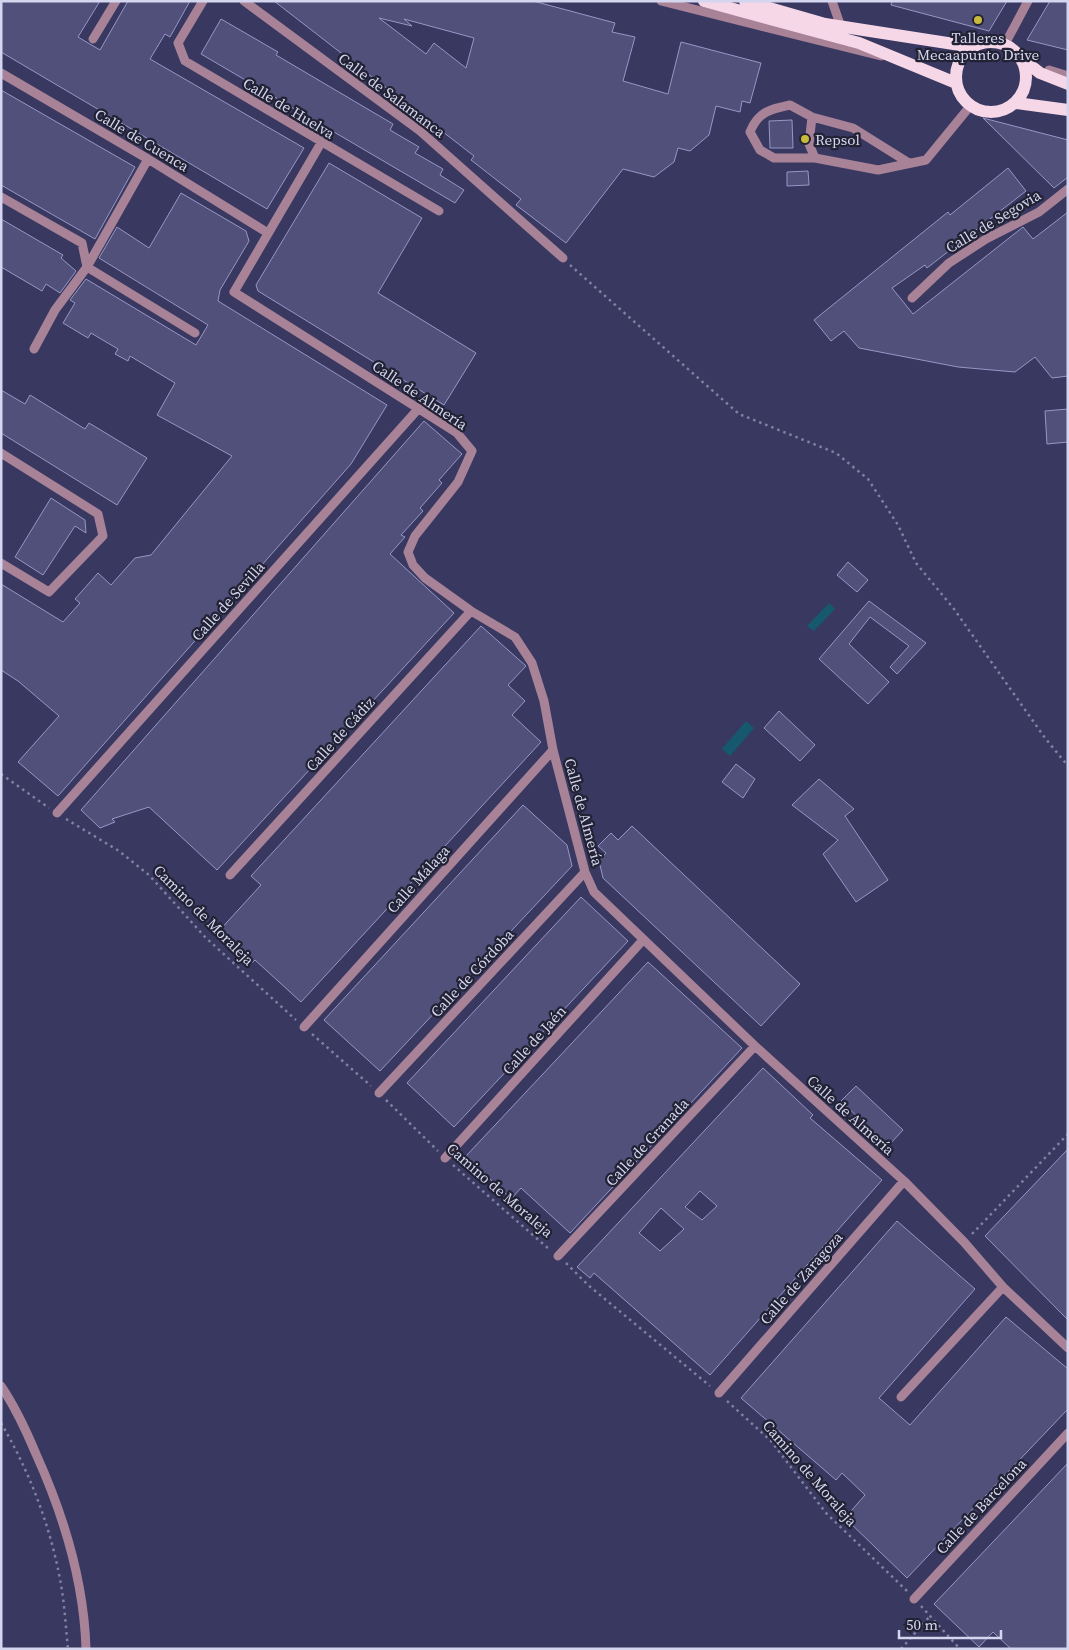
<svg xmlns="http://www.w3.org/2000/svg" width="1069" height="1650" viewBox="0 0 1069 1650" font-family="'Source Serif 4',serif">
	<style>
		.water { fill: #16596e }
		.building { fill: #50507a; stroke: #9697c7; fill-rule: evenodd }
		.lines { fill: none; stroke-linecap: round; stroke-linejoin: round }
		.path { stroke: #8181a2; stroke-width: 2.5; stroke-dasharray: 2.5 4; stroke-linecap: butt }
		.minor { stroke: #a88398; stroke-width: 9 }
		.major { stroke: #f6d7e8; stroke-width: 12 }
		.poi-dot { fill: #c8bb3b; stroke: #222234; stroke-width: 2 }
		.labels { text-anchor: middle; dominant-baseline: central; stroke-width: 4.5; stroke-linejoin: round; paint-order: stroke }
		.poi-label { font-size: 15px; fill: #d4d6ef; stroke: #222234 }
		.street-label { font-size: 15px; fill: #d4d6ef; stroke: #222234 }
	</style>
	<rect width="100%" height="100%" fill="#393860"/>
	<path class="water" d="M829,603L835,609L814,631L807,626Z
		M746,721L754,728L730,756L722,749Z"/>
	<path class="building" d="M1,1H100L78,37L100,50L128,1H190L170,37L165,34L150,59L304,148L267,209L1,52Z
		M274,1H533L615,23L612,32L635,37L623,81L668,94L681,42L761,63L750,103L742,101L740,112L716,106L709,135L690,151L678,148L674,162L654,177L623,169L566,243L516,205L521,199L471,160L474,156ZM379,18L412,26L404,19L474,38L466,68L434,43L426,54Z
		M892,1H1007L989,31L891,5Z
		M1050,1H1068V50L1027,40Z
		M221,19L278,52L276,55L393,124L390,130L419,147L415,153L443,169L440,175L464,190L455,203L201,54Z
		M1,90L135,167L95,239L1,185Z
		M983,118L1068,140V177L1054,188Z
		M792,120L793,148H770L769,121Z
		M329,163L422,218L378,293L476,353L444,405L258,291L256,285Z
		M1008,168L1026,191L927,268L925,265L892,288L913,314L1023,227L1033,239L1068,212V376L1052,378L1035,357L1015,372L958,367L859,348L844,331L831,341L814,320L948,212L950,215Z
		M808,171L809,185L787,186V172Z
		M181,193L246,231L249,241L220,290L218,301L387,405L351,464L58,796L18,762L59,716L18,681L1,670V584L63,622L80,603L75,599L98,573L111,585L135,558L151,555L232,456L157,415L175,383L130,356L128,361L115,354L118,349L91,333L88,338L63,323L75,303L70,300L86,279L196,345L208,325L99,258L117,227L149,248Z
		M1,219L63,255L61,258L76,271L60,293L46,284L42,291L1,267Z
		M1,390L25,404L30,395L85,429L89,423L147,458L117,505L1,433Z
		M1068,409V442L1047,444L1045,411Z
		M424,421L462,454L439,480L442,483L420,508L423,511L401,535L405,537L390,554L454,613L217,870L149,807L112,819L115,822L100,828L81,810Z
		M51,498L85,520L86,533L75,526L43,575L15,557Z
		M848,562L868,580L857,592L837,575Z
		M869,601L926,643L897,674L890,667L909,646L870,617L849,644L889,682L868,704L819,659Z
		M481,626L526,666L508,685L525,701L512,715L541,742L301,1002L255,960L252,963L218,932L261,885L251,876Z
		M779,711L815,745L800,761L764,728Z
		M736,764L755,779L743,798L722,782Z
		M819,779L854,809L845,816L888,880L856,902L823,854L838,840L792,805Z
		M523,805L567,845L572,866L380,1071L324,1020Z
		M632,826L800,984L761,1026L603,878L599,861L606,853L598,846L611,833L618,840Z
		M581,897L628,941L454,1127L407,1083Z
		M648,962L742,1048L570,1233L521,1188L511,1199L466,1156Z
		M763,1068L813,1115L810,1118L882,1180L710,1375L594,1273L590,1278L577,1267ZM700,1191L717,1206L702,1220L685,1207ZM661,1208L684,1229L660,1251L639,1233Z
		M856,1086L903,1130L888,1146L841,1101Z
		M1068,1149V1320L985,1236Z
		M897,1221L975,1289L879,1398L910,1425L1006,1317L1068,1369V1409L907,1578L845,1518L865,1495L842,1473L836,1480L741,1398Z
		M1068,1463V1649H1011L993,1632L979,1647L934,1604Z"/>
	<g class="lines">
		<path class="path" d="M570,265L739,414L836,453L868,479L898,525L916,563L954,609L1045,738L1068,766
			M1,774L49,808
			M66,819L119,851L149,875L205,937L296,1020
			M312,1034L371,1086
			M386,1100L438,1151
			M453,1165L550,1250
			M972,1234L1068,1134
			M566,1263L588,1285L710,1386
			M727,1401L771,1441L826,1513L907,1591
			M1,1423C31,1474 53,1533 62,1591C65,1610 66,1630 68,1649
			M921,1606L960,1649
			M901,1649L930,1616"/>
		<path class="minor" d="M203,1L178,43L185,61L439,211
			M244,1L420,131L563,258
			M661,1L881,56
			M832,1L841,27
			M93,39L116,1
			M1005,44L1028,1
			M1049,70L1068,76
			M1,73L148,159L268,233
			M812,117L790,105C770,109 758,112 750,132L760,150L774,158H815
			M321,143L234,292L457,433L472,451L458,482L415,536L408,552L413,565L425,578L471,611L515,637L532,663L544,701L553,750L585,872L594,892L755,1046L904,1181L964,1242L1003,1287L1068,1348
			M909,163L853,128L812,117L809,144L815,158L878,170L926,160L971,105
			M1,197L82,243L87,267L195,333
			M912,298L949,263L986,239L1039,212L1068,189
			M34,349L55,310L87,267L148,159
			M1,453L98,514L103,536L49,592L1,563
			M57,813L419,408
			M230,875L471,611
			M304,1027L553,750
			M379,1093L585,872
			M445,1158L643,940
			M558,1256L755,1046
			M1,1386C16,1408 26,1430 36,1454C64,1516 84,1581 86,1649
			M719,1393L904,1181
			M901,1397L1003,1287
			M914,1599L1068,1433"/>
		<path class="major" d="M704,1L859,43L956,83
			M745,1L825,24L973,47
			M956 77a35 35 0 1 1 70 0a35 35 0 1 1-70 0Z
			M1022,59L1040,73L1068,84
			M1016,103L1068,110"/>
	</g>
	<g class="poi-dot">
		<circle cx="978" cy="20" r="5"/>
		<circle cx="805" cy="139" r="5"/>
	</g>
	<g class="labels">
		<g class="poi-label">
			<text x="978" y="37">Talleres<tspan x="978" dy="17">Mecaapunto Drive</tspan></text>
			<text x="815" y="139" text-anchor="start">Repsol</text>
		</g>
		<g class="street-label">
			<text transform="translate(392 95) rotate(37)">Calle de Salamanca</text>
			<text transform="translate(289 108) rotate(31)">Calle de Huelva</text>
			<text transform="translate(142 140) rotate(31)">Calle de Cuenca</text>
			<text transform="translate(993 221) rotate(-31)">Calle de Segovia</text>
			<text transform="translate(420 395) rotate(34)">Calle de Almería</text>
			<text transform="translate(228 601) rotate(-48)">Calle de Sevilla</text>
			<text transform="translate(340 734) rotate(-48)">Calle de Cádiz</text>
			<text transform="translate(584 812) rotate(75)">Calle de Almería</text>
			<text transform="translate(418 879) rotate(-48)">Calle Málaga</text>
			<text transform="translate(204 915) rotate(45)">Camino de Moraleja</text>
			<text transform="translate(472 973) rotate(-47)">Calle de Córdoba</text>
			<text transform="translate(534 1040) rotate(-48)">Calle de Jaén</text>
			<text transform="translate(851 1115) rotate(42)">Calle de Almería</text>
			<text transform="translate(647 1142) rotate(-47)">Calle de Granada</text>
			<text transform="translate(500 1190) rotate(41)">Camino de Moraleja</text>
			<text transform="translate(801 1278) rotate(-49)">Calle de Zaragoza</text>
			<text transform="translate(810 1473) rotate(49)">Camino de Moraleja</text>
			<text transform="translate(981 1506) rotate(-47)">Calle de Barcelona</text>
		</g>
	</g>
	<rect width="1069" height="1650" fill="none" stroke="#d4d6ef" stroke-width="5"/>
	<path d="M899 1630v8h102v-8" fill="none" stroke="#d4d6ef" stroke-width="2.5"/>
	<text x="906" y="1630" font-size="15" fill="#d4d6ef" stroke="#222234" stroke-width="4" paint-order="stroke">50 m</text>
</svg>
